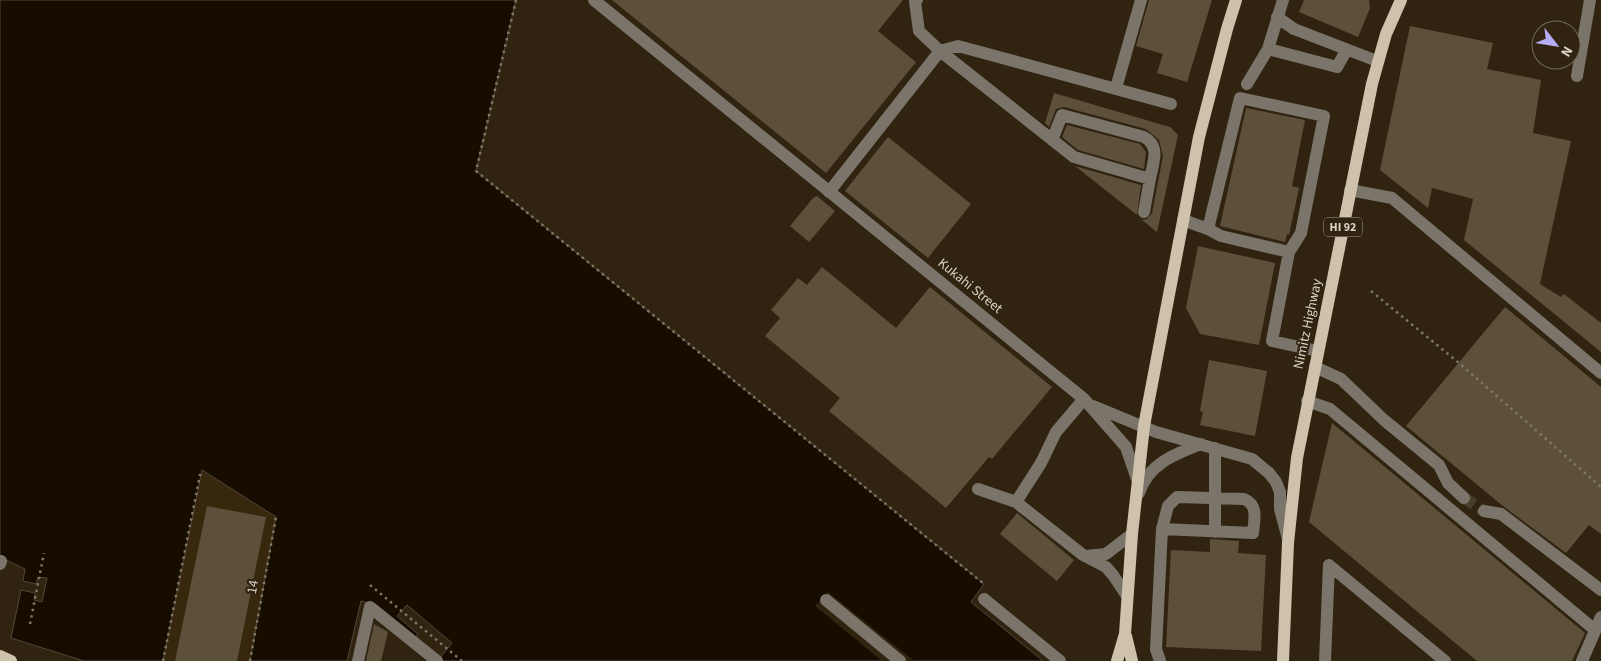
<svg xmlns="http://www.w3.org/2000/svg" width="1601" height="661" viewBox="0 0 1601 661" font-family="'Source Sans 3',sans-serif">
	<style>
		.built { fill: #37280d }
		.water { fill: #170c00; stroke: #51473b }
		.pier { fill: #302410 }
		.building { fill: #5d503b }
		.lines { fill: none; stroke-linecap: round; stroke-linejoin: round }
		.minor-tunnel { stroke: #493e2b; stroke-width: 12; stroke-dasharray: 12 6; stroke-linecap: butt }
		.path { stroke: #807666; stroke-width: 2.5; stroke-dasharray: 2.5 4; stroke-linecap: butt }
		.minor { stroke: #7a746a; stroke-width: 12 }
		.major { stroke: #cfc2ad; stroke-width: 12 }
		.labels { text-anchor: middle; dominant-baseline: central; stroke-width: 4.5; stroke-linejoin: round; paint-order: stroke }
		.shield { fill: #302410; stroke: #a69d8f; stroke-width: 1 }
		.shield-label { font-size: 12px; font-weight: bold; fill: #d9d1c5 }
		.street-label { font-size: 14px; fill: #d9d1c5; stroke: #302410 }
	</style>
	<rect width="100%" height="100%" fill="#302410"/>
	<path class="built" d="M201,470L276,517L250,661H163Z"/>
	<path class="water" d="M0,0H516L476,171L984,584L971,602L1043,661H444L440,658L452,643L407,605L397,616L418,634L415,637L376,605L361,601L347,661H250L276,517L202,470L163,661H84L11,638L21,590L35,593L34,600L42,602L47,578L38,577L36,584L23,581L25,569L0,557Z"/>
	<path class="pier" d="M828,592L914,661H882L815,606Z"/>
	<path class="building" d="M612,0H903L878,31L916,62L826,173Z
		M1149,0H1212L1187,82L1157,73L1163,54L1136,46Z
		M1304,0H1369L1370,8L1358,37L1299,12Z
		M1410,26L1493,43L1487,69L1541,80L1533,133L1571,141L1540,284L1561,297L1564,294L1601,323V352L1464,240L1473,199L1432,188L1428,208L1380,170Z
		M1054,93L1170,127L1178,135L1157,232L1142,220L1147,219L1152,213L1163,156L1159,140L1146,129L1064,107L1056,109L1049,127L1045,123Z
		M1246,108L1305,120L1292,186L1299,188L1289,235L1287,234L1285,242L1220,226Z
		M1067,125L1140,144L1146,152L1144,169L1078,150L1062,137Z
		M888,137L971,204L928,258L845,191Z
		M1075,166L1141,185L1137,215Z
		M817,196L835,211L809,242L790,226L813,198Z
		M1198,246L1275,263L1259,345L1200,334L1186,308Z
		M822,267L896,328L930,287L1052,387L992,459L989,457L946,508L829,411L840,398L765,336L780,318L771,310L798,278L807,285Z
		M1505,307L1601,387V534L1589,525L1566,553L1503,506L1406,426Z
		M1209,360L1267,371L1255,436L1200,425L1203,412L1200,411Z
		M1332,423L1585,633L1572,661H1477L1309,522Z
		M207,506L266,517L237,661H175Z
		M1017,513L1074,560L1057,581L1000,534Z
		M1210,539L1239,541L1238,553L1266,555L1261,651L1166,647L1171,550L1210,552Z
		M374,624L388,632L381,661H366Z"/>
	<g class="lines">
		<path class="minor-tunnel" d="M1464,498L1484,511"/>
		<path class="path" d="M516,0L476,171L984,584
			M1371,291L1459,363L1601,487
			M370,585L462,661
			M30,624L44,553
			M163,661L201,470
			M250,661L276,517"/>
		<path class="minor" d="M594,0L1084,399L1126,447L1137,479
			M917,0L915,2L919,31L940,51L1074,157L1150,179C1153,163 1161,146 1144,137L1062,115L1052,140
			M1277,17L1294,29L1377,61
			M1268,49L1337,67L1346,51
			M1577,76L1590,0
			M1247,84L1268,49L1283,0
			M1116,88L1141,0
			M1240,98L1324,116L1301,233L1289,252L1221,236L1208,229Z
			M1350,190L1392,198L1601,373
			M829,192L940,51L958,46L1171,104
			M1144,212L1150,179
			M1183,220L1208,229
			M1289,252L1272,341L1318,351
			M1315,367L1341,379L1384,420L1439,465L1448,483L1464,498
			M1307,401L1330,409L1595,630
			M1093,406L1156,432L1252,459L1269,473L1276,482L1280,492V509L1288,539
			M978,489L1016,502L1083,555L1106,567L1113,575L1127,596
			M1139,493C1148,464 1175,454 1201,444
			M1016,502L1041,463L1056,432L1084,399
			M1484,511L1501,514L1601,590
			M1215,532V448
			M1086,556L1106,554L1132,534
			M0,564L1,561
			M1329,565L1445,661
			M984,599L1060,661
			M826,600L900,661
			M358,661L370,607L437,661
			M1160,661L1156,649L1162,529L1168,506L1177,497L1244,499C1259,505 1254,520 1253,533L1162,529
			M1325,661L1329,565
			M1582,661L1601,617"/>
		<path class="major" d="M1126,636L1132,661
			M0,656L11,661
			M1117,661L1125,634L1132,534L1144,426L1199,137L1227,29L1236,0
			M1283,661L1288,543L1297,458L1372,84L1386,34L1401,0"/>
	</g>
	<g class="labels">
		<rect class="shield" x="1324" y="217.5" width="38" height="19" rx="4"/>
		<g class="shield-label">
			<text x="1343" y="227">HI 92</text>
		</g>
		<g class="street-label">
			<text transform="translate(970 286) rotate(39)">Kukahi Street</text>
			<text transform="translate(1308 324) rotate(-78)">Nimitz Highway</text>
			<text transform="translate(253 587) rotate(-80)">14</text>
		</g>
	</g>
	<g transform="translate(1556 45) rotate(121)"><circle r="24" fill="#302410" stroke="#746958"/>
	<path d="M0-4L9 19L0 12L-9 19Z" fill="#b6acf8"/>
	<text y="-8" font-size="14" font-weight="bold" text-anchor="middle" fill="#d9d1c5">N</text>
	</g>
</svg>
